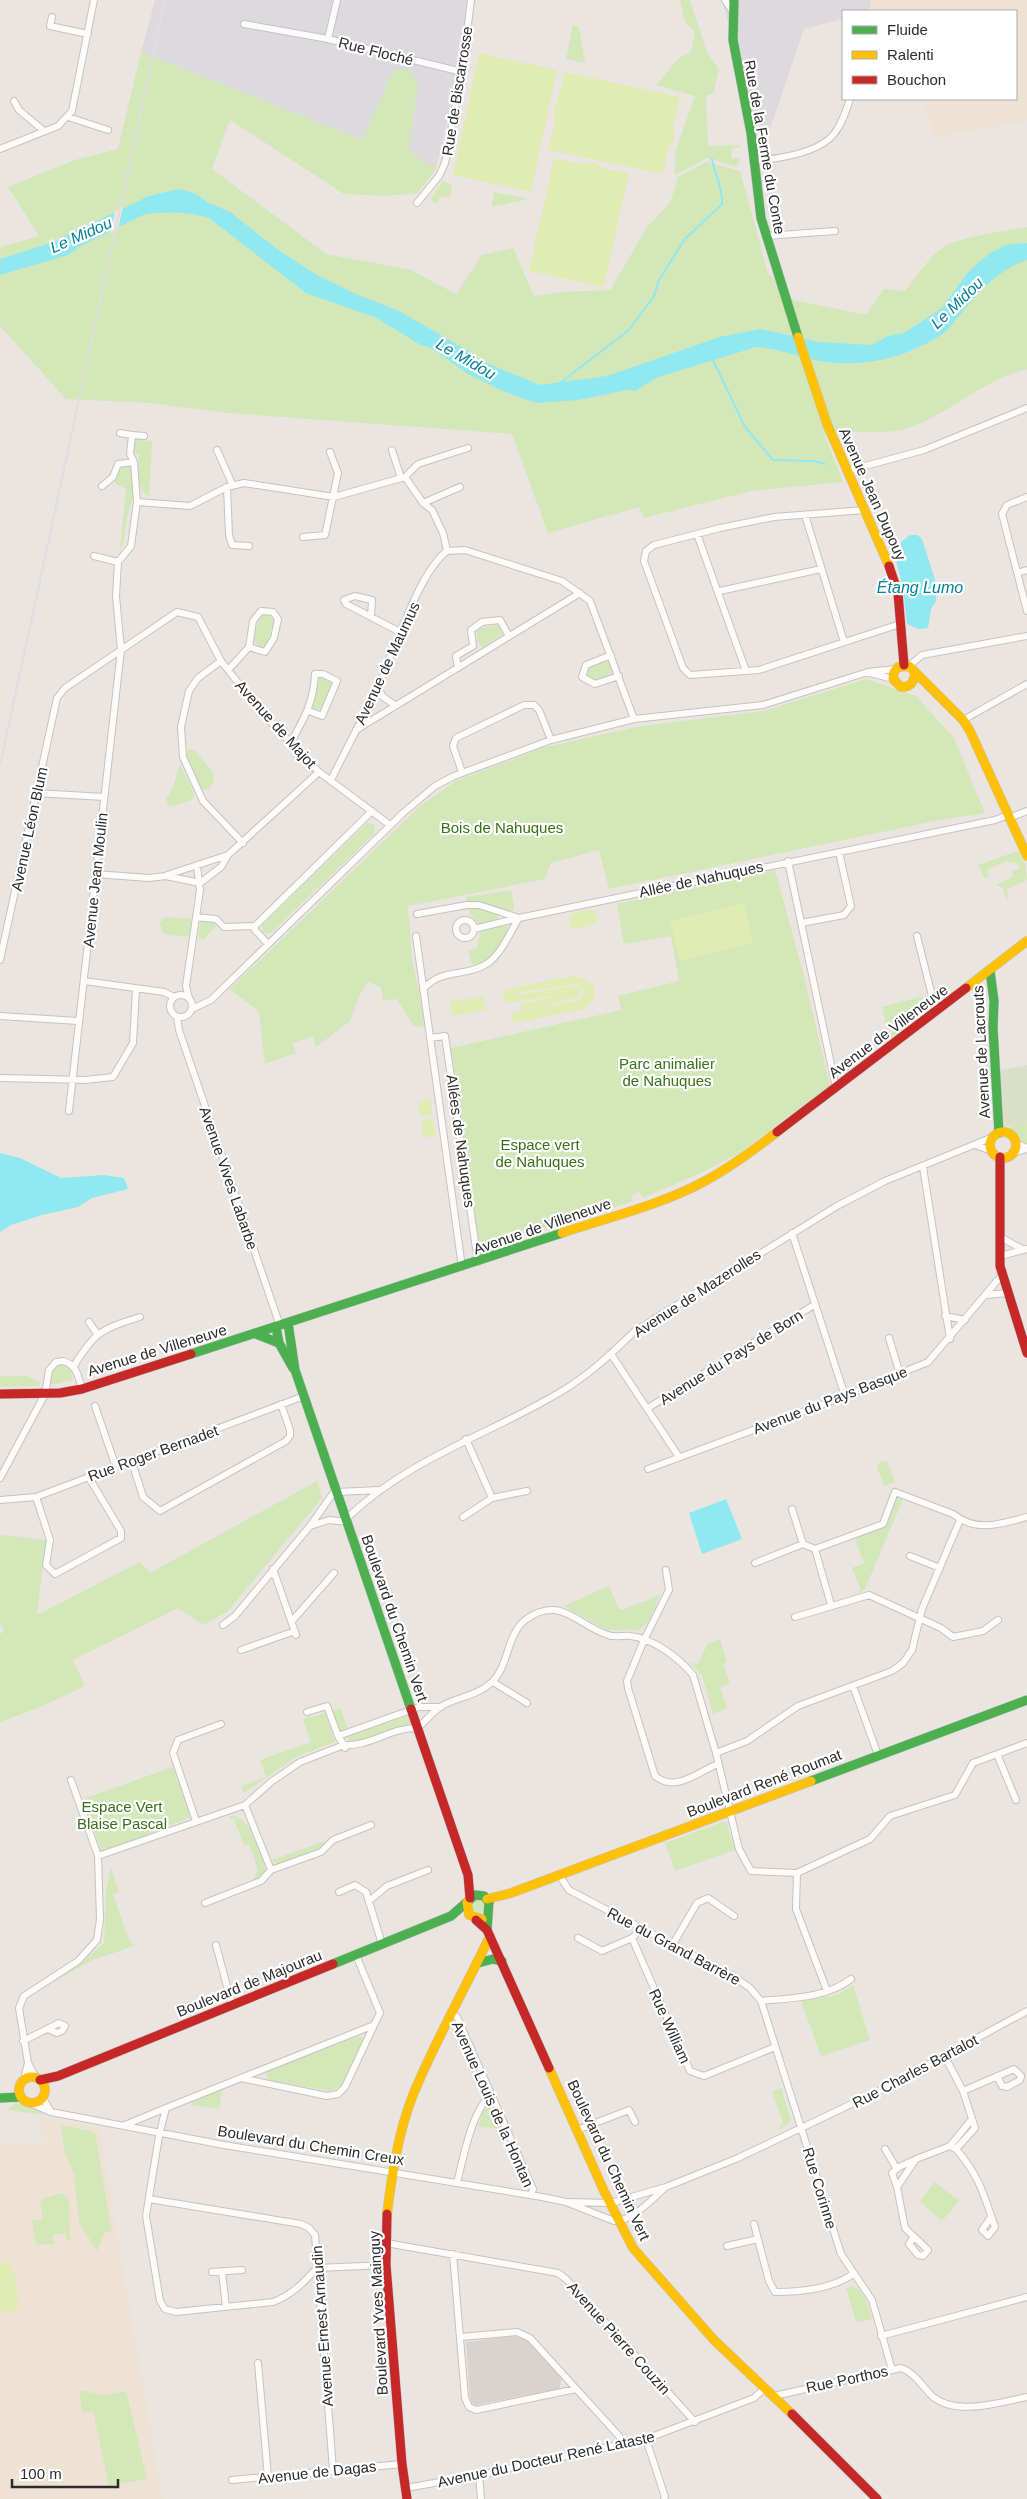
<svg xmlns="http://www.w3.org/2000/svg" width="1027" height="2499" viewBox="0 0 1027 2499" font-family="Helvetica,sans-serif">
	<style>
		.industrial { fill: #dddadd }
		.education { fill: #eee2d5 }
		.green { fill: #d3e7b8 }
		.cemetery { fill: #dadfc8 }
		.pitch { fill: #e1ecb5; fill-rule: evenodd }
		.plaza { fill: #d9d3d0 }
		.water { fill: #90e8f1 }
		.pier { fill: #ebe5e1 }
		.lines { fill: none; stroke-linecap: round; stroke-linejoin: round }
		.stream { stroke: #90e8f1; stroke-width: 2 }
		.street-casing { stroke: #c4c3c3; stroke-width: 8 }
		.fast-casing { stroke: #c4c3c3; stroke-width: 10 }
		.slow-casing { stroke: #c4c3c3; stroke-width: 10 }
		.jam-casing { stroke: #c4c3c3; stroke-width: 10 }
		.street { stroke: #fcfbfa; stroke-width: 6 }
		.fast { stroke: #4caf50; stroke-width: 9 }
		.slow { stroke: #ffc107; stroke-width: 9 }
		.jam { stroke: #c62828; stroke-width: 9 }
		.rail { stroke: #dedee0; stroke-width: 2 }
		.labels { text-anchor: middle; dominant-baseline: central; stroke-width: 4.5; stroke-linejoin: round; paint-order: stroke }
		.street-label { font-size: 15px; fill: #2c2c2c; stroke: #fff }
		.park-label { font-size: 15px; fill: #377015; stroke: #fff }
		.water-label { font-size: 16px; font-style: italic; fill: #04809a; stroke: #fff }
	</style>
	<rect width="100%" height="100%" fill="#ebe5e1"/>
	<path class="industrial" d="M155,0H476L436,169L408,151L418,87L394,70L362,140L141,52Z
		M722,0H871L869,11H843V19L804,29L770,129L757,131Z"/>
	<path class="education" d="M871,0H1027V122L934,137L923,99H1016V11H869Z
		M40,2117L99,2128L163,2499H0V2144L43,2142Z"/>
	<path class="green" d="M680,0H690L707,53L719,69L713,94L706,95L708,146L739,145V147L731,149L732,159L740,158L737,167L707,158L675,175V152L695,96L656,85L680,57L691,52L695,32L685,22Z
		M573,25L579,27L585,63L566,59Z
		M141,52L362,140L394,70H410L418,87L408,151L436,169L418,193L386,196L344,194L230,120L212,169L326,254L411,270L456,294L482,255L513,248L534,296L560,292L610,290L648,226L670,203L678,177L706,162L740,171L768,273L794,300L866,315L884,289L905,291C917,277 930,254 947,245C964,237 1008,230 1027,227V369C1016,373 1004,375 995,381C967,395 941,416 911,427C883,437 853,428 824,434L843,482L751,491L644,518L639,507L548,533L512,434L228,413L150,403L66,399L0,326V247L39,236L8,187L75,160L118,149Z
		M443,181L452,185L450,198L440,196L437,204L432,201L431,198Z
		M494,192L529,199L492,207Z
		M140,440L152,441L149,497C135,486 138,471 139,455L132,452L133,441Z
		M127,464L131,468L135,491L127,519L123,545L120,549L126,489L114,483L119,467Z
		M265,615L271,616L274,621L266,645L259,647L253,639L260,618Z
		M496,625L500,627L502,635L483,647L477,642V631L481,628Z
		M608,660L613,671L611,674L595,680L587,676L589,667Z
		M322,676L333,683L322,708L315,710L313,705L319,679Z
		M866,679L916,696L954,738L985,813L940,820L609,889L599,850L551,863L545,879L408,906L412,958L426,1027L414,1026L397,999L383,1001L381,987L368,982L359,996L350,1021L316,1047L313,1036L293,1043L296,1053L265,1064L259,1012L230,989L420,806L456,781L545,747L642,726L764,711Z
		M189,749L195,751L214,774L213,783L209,789L202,790L197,786L186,754Z
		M180,764L194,794L192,800L169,807L166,799L173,787Z
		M367,823L375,824L374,834L270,934L263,932L262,925Z
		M1018,851L1025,864L1027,880L1007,889L1008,900H1006L1003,888L996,885L1014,876L1012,872L1019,868L1016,863L1006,861L987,870L989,876L984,878L978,865Z
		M775,870L804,976L830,1086L739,1153L703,1172L643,1198L640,1192L632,1195L633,1201L478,1251L451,1048L621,1010L618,996L679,981L671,936L624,944L617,904Z
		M511,890L514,905L513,910L508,911L487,904L467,902L466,897Z
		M469,906L497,911L498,921L479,924L470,914Z
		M165,917L190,919L192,922L190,934L187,937L164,934L159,923Z
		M201,920L213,922L216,926L203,940L198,936Z
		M509,923C505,944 494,961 472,965L468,950L477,948L481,929Z
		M923,996L922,1014L889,1040L882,1007Z
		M1027,1122V1145L1021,1142L1009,1126Z
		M58,1364H65L71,1368L73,1380L50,1385L51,1369Z
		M0,1376H28L40,1383V1386L0,1387Z
		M887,1461L895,1482L884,1486L877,1467L880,1462Z
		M317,1481L322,1498L227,1612L203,1625L178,1608L73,1660L85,1686L38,1708L0,1722V1634L4,1631L0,1622V1535L46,1540L37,1615L140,1562L150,1573Z
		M895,1499H903L865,1589L859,1593L860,1588L852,1568L864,1563L855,1539L882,1526Z
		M609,1586L619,1609L622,1610L660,1595L648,1623L638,1630H606L564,1606Z
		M720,1639L727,1662L723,1664L730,1684L720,1687L727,1708L713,1714L702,1675L690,1663L698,1664L708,1643Z
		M340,1708L348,1729L340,1733L332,1711Z
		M325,1713L335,1742L298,1756L244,1793L241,1786L266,1777L260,1760L311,1742L303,1719Z
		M407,1716L412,1724L411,1725L351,1743L347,1737Z
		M173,1767L191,1817L102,1853L83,1799Z
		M234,1815C254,1825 264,1849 265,1870L260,1878L252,1881L258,1870L249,1844L244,1846L234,1819L228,1817Z
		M726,1821L735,1850L675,1871L665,1843Z
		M324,1841V1845L316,1851L278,1865L272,1860Z
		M111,1868L119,1892L113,1895L129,1939L134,1946L90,1961L47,1986L82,1963L104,1943L106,1890Z
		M471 1907a7 7 0 1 1 14 0a7 7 0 1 1-14 0Z
		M853,1985L870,2040L821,2056L801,2001L837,1995Z
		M358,2036L363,2038L361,2045L341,2086L330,2091L268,2080L266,2072Z
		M781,2088L791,2120L787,2125L778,2130L783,2123L772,2092Z
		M219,2089L222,2090L219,2109L192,2105L191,2100Z
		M16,2103C26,2108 36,2107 44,2115L6,2110Z
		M488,2108L494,2109L502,2126V2130L478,2126L483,2111Z
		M61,2125L95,2132L112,2232H104L97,2251L79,2222L74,2175L65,2153Z
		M935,2182L959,2201L942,2221L920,2202Z
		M62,2193L69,2200L70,2240L67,2241L65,2233L53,2235L55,2244L36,2245L32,2221L43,2219L40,2202L42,2199Z
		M853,2286C866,2292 868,2306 872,2319L856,2322L846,2288Z
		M79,2390L103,2395L126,2391L147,2479L109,2486L93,2411L82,2413Z"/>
	<path class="cemetery" d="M1027,1065V1122L1004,1127L1000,1070Z"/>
	<path class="pitch" d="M479,53L557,70L531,192L453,175Z
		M565,72L680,97L673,126L675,132L673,142L669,146L663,174L548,150L555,119L553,114Z
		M554,158L582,164L595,163L601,168L629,173L604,287L529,271Z
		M744,903L753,943L680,961L670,921Z
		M583,910H596L597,922L587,927L571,928L570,915Z
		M572,976C595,978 603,993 585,1009L513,1023L512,1013L522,1011L521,1004L566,994L506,1003L502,997L506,989ZM571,985H577L583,990V995L579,1000L526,1011L576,998L580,990L574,986L515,995L516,993Z
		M483,996L486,1010L452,1016L449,1002Z
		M430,1099L433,1114L420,1117L418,1102Z
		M433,1118L436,1136L423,1138L421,1120Z
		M9,2261L16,2280L19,2309L0,2313V2263Z"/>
	<path class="plaza" d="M511,2336L526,2339L562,2378L559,2389L475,2405L470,2401L466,2342Z"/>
	<path class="water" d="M179,189L196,194L209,203L230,212L278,250L315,274L358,295L399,311L470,352L474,358L540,385L607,376L720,337L761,329L819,342L871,345L888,336L904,333L942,308L968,272L990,253L1006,245L1027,243V260C993,271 972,300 951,326C943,335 930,342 919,347C890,361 859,366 826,362C802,359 781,348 756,347L658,377L635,391L628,390L578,400L536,403L503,391L468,374L431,348L419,344L377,318L306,293L209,218C190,212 163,211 143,215L79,247L68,255L0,275V259L51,243L149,196Z
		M910,535H917L922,539L937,586L936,601L931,609L928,628L919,629L907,624L903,589L895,556L901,542Z
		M0,1153L20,1158L61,1178L104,1175L124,1178L128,1189L92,1198L78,1207L42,1215L11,1225L0,1232Z
		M726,1499L742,1539L702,1554L689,1513Z"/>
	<path class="pier" d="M123,206L118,230L110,234L115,211Z"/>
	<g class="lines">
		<path class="stream" d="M712,358L745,427L773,460L814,461L825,464
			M560,383L629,330L654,296L659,280L685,239L722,204C723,189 715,175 712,159"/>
		<defs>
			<path id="street" d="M337,0L328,39L462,72
				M725,0L733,12
				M52,17L50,26L88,34
				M244,24L328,39
				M14,101L19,110L44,131
				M68,117L108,130
				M0,149L58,126L72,111L94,0
				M753,161C777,159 818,154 834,134C842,124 846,111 850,99
				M417,203L439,176L445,163L462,72L471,0
				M766,236L835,231
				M120,433L132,435
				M217,450L233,486
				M392,450L401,478
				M847,471L924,450L1027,408
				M405,477L418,464L468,448
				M102,486L113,477L118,464L134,462
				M227,487L229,535L232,545L249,546
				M1027,497L1007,505L1002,514L1027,611
				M137,502L190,506L227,487L244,483L334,497L405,477L423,503L432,510L443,533L447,551
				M423,503L460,487
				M865,510L774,517L720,528L654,545L646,551L644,561L683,668L690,675L759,670L900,624
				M805,515L844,642
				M697,534L746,671
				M303,537L325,535L338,473L330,452
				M447,551L465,550L562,581L590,601L634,719
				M94,556L118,562
				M1017,573L1027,570
				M720,591L821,569
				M371,617L372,600L355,596L344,600L346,604L400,632
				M611,655L586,665L582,677L595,684L619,676
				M221,661L198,678L189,691L181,727L183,757L203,801L243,843
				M909,666L922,655L1027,636
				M458,668L456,656L473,646L471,630L482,622L500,620L509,636
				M229,669L249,647L253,621L261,611L273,612L278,619L274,638L265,652L249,647
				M870,673L893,679
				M378,688L383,697L395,705
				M963,720L1027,684
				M356,730L580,593
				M291,742C304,719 314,701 315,674H323L337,681L322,716L309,711
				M462,772L453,746L456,738L524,705H534L539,710L551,740
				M331,780C346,749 363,719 377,688C394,653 418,573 447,551
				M36,793L104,797
				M1009,818L1027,811
				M788,861L836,1088
				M95,874L149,878L166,876L200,883L221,867L228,855L319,772
				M167,875L228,855
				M417,914L467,905H479L519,918L474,929
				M196,917L216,919L224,927L255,926
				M456 929a9 9 0 1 1 18 0a9 9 0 1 1-18 0Z
				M801,923L844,915L851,906L839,852
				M416,936L462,1267
				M917,936L936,1012
				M268,944L255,930V926L372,811
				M0,960L57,698L65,688L177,612L198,617L221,661L262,713L319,772L390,825
				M84,981L164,992L174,997
				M423,989C443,967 466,978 488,963C502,953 510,932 519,918L995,820L1008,815
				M170 1006a11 11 0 1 1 22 0a11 11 0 1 1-22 0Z
				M189,998L186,986L200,890L197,866
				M192,1009L211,1000L403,813L435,786L454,776L551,740L634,719L763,705L868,672L896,669
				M0,1016L78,1021
				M177,1017L179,1030L280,1326
				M430,1038L445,1036L478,1262
				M0,1078L85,1080L113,1077L133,1043L136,989
				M69,1111L121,650L116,596L118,562L131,546L137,502L134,462L130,454L132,435L144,436
				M1015,1143L1027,1148
				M975,1145L992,1151
				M1012,1153L1027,1149
				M923,1167L950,1339
				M792,1233L845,1396
				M1000,1237L1024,1250
				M1000,1256L1027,1249
				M986,1295L1008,1293
				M945,1316L965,1320
				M89,1322L98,1335
				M889,1338L900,1374
				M611,1354L679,1457
				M74,1366C95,1331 102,1329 140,1317
				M95,1406L116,1467
				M648,1408L814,1305
				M132,1462L143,1497L160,1511L286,1441L290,1436V1430L281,1404
				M648,1469L845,1396L928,1362L1002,1275
				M0,1478L45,1394L49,1370L56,1362L63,1361C77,1365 78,1376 82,1389
				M337,1492L379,1490
				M36,1497L50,1540L46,1565L55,1574L121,1538V1531L88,1476
				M492,1498L527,1491
				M0,1500L36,1497L304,1396
				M792,1509L803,1544
				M463,1517L492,1498L466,1439
				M347,1518C411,1457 489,1435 562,1391C589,1375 612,1353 635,1331L837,1206L885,1181L993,1137
				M310,1526L329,1520L348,1522
				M910,1556L940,1568
				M755,1563L803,1544L815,1549
				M273,1569L296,1635
				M666,1570L669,1590L644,1640L627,1681L628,1688L655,1776C676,1793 697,1772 718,1764
				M831,1605L815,1549L883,1524L895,1492L953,1514C977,1533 1000,1524 1027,1517
				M795,1617L869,1595L941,1628L953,1637L983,1631L998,1620
				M292,1621L334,1573
				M223,1625L235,1616L310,1526L336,1489
				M241,1650L295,1631
				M493,1682L527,1703
				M853,1686L878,1755
				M307,1712L327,1706L338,1736L344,1745C369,1747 392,1727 418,1728C425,1721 432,1713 440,1707C456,1697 477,1696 491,1683C509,1667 506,1636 525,1620C560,1594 577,1625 608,1635C615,1638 623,1635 630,1636C653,1638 679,1658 693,1675L716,1753L739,1849L751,1871L797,1873L870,1839L890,1816L955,1795L973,1763L1027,1743
				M338,1736L419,1707H441
				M716,1753L747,1741L798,1706L892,1671L903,1663L912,1650L922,1609L960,1520
				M997,1754L1016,1800
				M71,1780L98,1856
				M196,1821L173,1753L178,1740L221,1724
				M271,1870L321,1852L333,1840L371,1825
				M797,1873L796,1909L827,1991
				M559,1875L569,1890L736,1978L750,1988L761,2001C792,1998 826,1998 851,1979
				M339,1892L355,1885L366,1892L382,1944
				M369,1901L387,1886L428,1870
				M205,1903L261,1881L271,1870L245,1805
				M578,1938L602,1951L632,1938L642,1928
				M632,1938L690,2071L704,2076L775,2047
				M673,1944L697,1903L708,1898L734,1916
				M216,1945L232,2005
				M356,1955L380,2013L374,2025L166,2108L159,2136L146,2216L160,2301L165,2309L176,2312L273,2302C292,2295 303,2283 317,2268L386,2265
				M761,2001L841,2254L872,2300L892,2370
				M452,2014L457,2017L533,2189L531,2195
				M23,2041L59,2023L65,2026L62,2031L57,2033L48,2029
				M36,2078L28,2063L19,2008L24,1996L78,1961L97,1940L100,1919L98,1856L245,1805L271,1782L300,1762L344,1745L345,1748
				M241,2078L327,2096L338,2094L345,2087L374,2025
				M24,2079L28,2063
				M963,2091L1014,2069L1021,2076L1020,2080L1007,2087L1002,2086L997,2076
				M43,2098L51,2112
				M32,2104L51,2112L224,2145L542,2197L566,2202L614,2221C632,2222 653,2198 666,2187
				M125,2125L166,2108
				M577,2130L629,2110L635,2122
				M950,2146L972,2119
				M885,2149L897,2169
				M956,2149C980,2177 983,2193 995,2227L988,2236L982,2230L991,2217
				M457,2183C463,2158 472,2111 491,2094
				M897,2187L892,2173L899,2167L912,2161
				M149,2199L301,2224L309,2228L315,2235L333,2470
				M570,2202L611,2203L666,2187L738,2158L885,2088L1027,2011
				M754,2224L769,2281L775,2292C801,2292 832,2289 853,2274
				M913,2238L909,2244L918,2255L923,2256L928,2250L905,2228L897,2187L916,2159L950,2146L956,2149L975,2128L963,2091L944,2055
				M386,2243L558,2273L566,2279L695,2422
				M727,2246L758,2239
				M453,2254L465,2398L469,2407L476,2410L576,2389
				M212,2272L242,2270
				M222,2272L226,2307
				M881,2336L1027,2297
				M461,2337L517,2332L530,2338L619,2436L623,2444
				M258,2363L268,2477
				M774,2396L901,2368C914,2372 922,2386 932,2396C956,2417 1000,2402 1027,2397
				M646,2439L665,2497L664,2499
				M479,2475L481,2499
				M232,2480L402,2464
				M406,2488L479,2475L646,2439L754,2398L765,2388"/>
			<path id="fast" d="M734,0L733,40L751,133L761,218L798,337
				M990,971L994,1001L993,1028L999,1133
				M288,1323L295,1370L411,1709
				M276,1327L279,1343L293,1368
				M256,1334L279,1343
				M191,1354L562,1233
				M811,1781L1027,1700
				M478,1963L493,1959L502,1961
				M333,1964L451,1916L475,1895L484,1896L489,1902L487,1930
				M0,2098L20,2097"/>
			<path id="slow" d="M798,337L827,424L889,566
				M915,674C913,683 911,687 901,687L893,679L894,672L898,667L909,666L963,720L970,731L1027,856
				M966,988L1027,941
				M990 1145a13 13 0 1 1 26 0a13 13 0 1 1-26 0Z
				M562,1233C609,1217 661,1205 705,1181C731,1167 754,1150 777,1132
				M487,1899L511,1893L811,1781
				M467,1902L469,1915L482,1919
				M549,2068L604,2191L633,2248L714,2340L792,2414
				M19 2090a13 13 0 1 1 26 0a13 13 0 1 1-26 0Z
				M387,2214C392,2174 398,2133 413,2095C435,2041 465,1989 490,1936"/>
			<path id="jam" d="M889,566L898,593L904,665
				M777,1132L966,988
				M1000,1157V1266L1027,1353
				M0,1394L60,1393L82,1389L191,1354
				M411,1709L468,1875L470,1898
				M476,1920L487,1930L549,2068
				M40,2080L58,2076L333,1964
				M387,2214L386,2265L402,2464L407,2499
				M792,2414L877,2499"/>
		</defs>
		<use href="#street" class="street-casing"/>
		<use href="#fast" class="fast-casing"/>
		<use href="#slow" class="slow-casing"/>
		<use href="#jam" class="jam-casing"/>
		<use href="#street" class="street"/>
		<use href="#fast" class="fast"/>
		<use href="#slow" class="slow"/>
		<use href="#jam" class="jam"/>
		<path class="rail" d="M0,766L165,0"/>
	</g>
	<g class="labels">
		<g class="street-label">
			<text transform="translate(376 51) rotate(14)">Rue Floché</text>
			<text transform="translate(457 91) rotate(-81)">Rue de Biscarrosse</text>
			<text transform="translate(765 147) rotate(80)">Rue de la Ferme du Conte</text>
			<text transform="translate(873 494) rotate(66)">Avenue Jean Dupouy</text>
			<text transform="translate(387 663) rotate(-65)">Avenue de Maumus</text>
			<text transform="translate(276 724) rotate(48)">Avenue de Majot</text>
			<text transform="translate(29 829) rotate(-78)">Avenue Léon Blum</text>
			<text transform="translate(701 879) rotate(-12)">Allée de Nahuques</text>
			<text transform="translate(95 880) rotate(-84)">Avenue Jean Moulin</text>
			<text transform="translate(888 1031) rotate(-37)">Avenue de Villeneuve</text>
			<text transform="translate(981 1052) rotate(-93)">Avenue de Lacrouts</text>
			<text transform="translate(461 1141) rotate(82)">Allées de Nahuques</text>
			<text transform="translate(229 1178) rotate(71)">Avenue Vives Labarbe</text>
			<text transform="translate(542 1226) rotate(-19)">Avenue de Villeneuve</text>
			<text transform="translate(697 1293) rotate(-33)">Avenue de Mazerolles</text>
			<text transform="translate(157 1350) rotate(-17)">Avenue de Villeneuve</text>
			<text transform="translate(731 1357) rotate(-32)">Avenue du Pays de Born</text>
			<text transform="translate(830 1400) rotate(-21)">Avenue du Pays Basque</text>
			<text transform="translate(153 1453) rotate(-20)">Rue Roger Bernadet</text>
			<text transform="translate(395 1618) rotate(71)">Boulevard du Chemin Vert</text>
			<text transform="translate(764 1783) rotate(-21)">Boulevard René Roumat</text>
			<text transform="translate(674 1946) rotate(28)">Rue du Grand Barrère</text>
			<text transform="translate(249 1983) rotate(-22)">Boulevard de Majourau</text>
			<text transform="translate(670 2026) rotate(66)">Rue William</text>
			<text transform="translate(915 2071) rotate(-28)">Rue Charles Bartalot</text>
			<text transform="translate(493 2104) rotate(66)">Avenue Louis de la Hontan</text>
			<text transform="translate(311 2145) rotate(9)">Boulevard du Chemin Creux</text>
			<text transform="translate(609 2160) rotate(65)">Boulevard du Chemin Vert</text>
			<text transform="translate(820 2188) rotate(73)">Rue Corinne</text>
			<text transform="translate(378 2313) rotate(-93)">Boulevard Yves Mainguy</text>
			<text transform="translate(322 2326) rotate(-94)">Avenue Ernest Arnaudin</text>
			<text transform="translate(619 2338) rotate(48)">Avenue Pierre Couzin</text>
			<text transform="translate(847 2379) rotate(-12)">Rue Porthos</text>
			<text transform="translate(546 2459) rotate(-12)">Avenue du Docteur René Lataste</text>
			<text transform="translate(317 2472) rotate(-6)">Avenue de Dagas</text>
		</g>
		<g class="park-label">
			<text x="502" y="827">Bois de Nahuques</text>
			<text x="667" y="1063">Parc animalier<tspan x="667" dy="17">de Nahuques</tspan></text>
			<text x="540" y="1144">Espace vert<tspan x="540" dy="17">de Nahuques</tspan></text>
			<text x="122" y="1806">Espace Vert<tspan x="122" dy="17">Blaise Pascal</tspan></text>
		</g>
		<g class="water-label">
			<text transform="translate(81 235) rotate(-24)">Le Midou</text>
			<text transform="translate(957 303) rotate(-44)">Le Midou</text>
			<text transform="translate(466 359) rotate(30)">Le Midou</text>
			<text x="920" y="587">Étang Lumo</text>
		</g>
	</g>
	<rect x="842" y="10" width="175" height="90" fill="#ffffff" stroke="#ababab"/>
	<rect x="852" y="26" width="25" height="8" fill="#4caf50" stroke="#ababab"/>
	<text x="887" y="35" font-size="15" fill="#2c2c2c">Fluide</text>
	<rect x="852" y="51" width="25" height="8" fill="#ffc107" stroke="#ababab"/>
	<text x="887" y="60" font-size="15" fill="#2c2c2c">Ralenti</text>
	<rect x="852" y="76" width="25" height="8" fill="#c62828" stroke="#ababab"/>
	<text x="887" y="85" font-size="15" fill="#2c2c2c">Bouchon</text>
	<path d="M12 2479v8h106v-8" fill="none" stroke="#2c2c2c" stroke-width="2.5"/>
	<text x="20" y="2479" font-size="15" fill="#2c2c2c" stroke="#ffffff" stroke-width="4" paint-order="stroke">100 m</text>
</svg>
